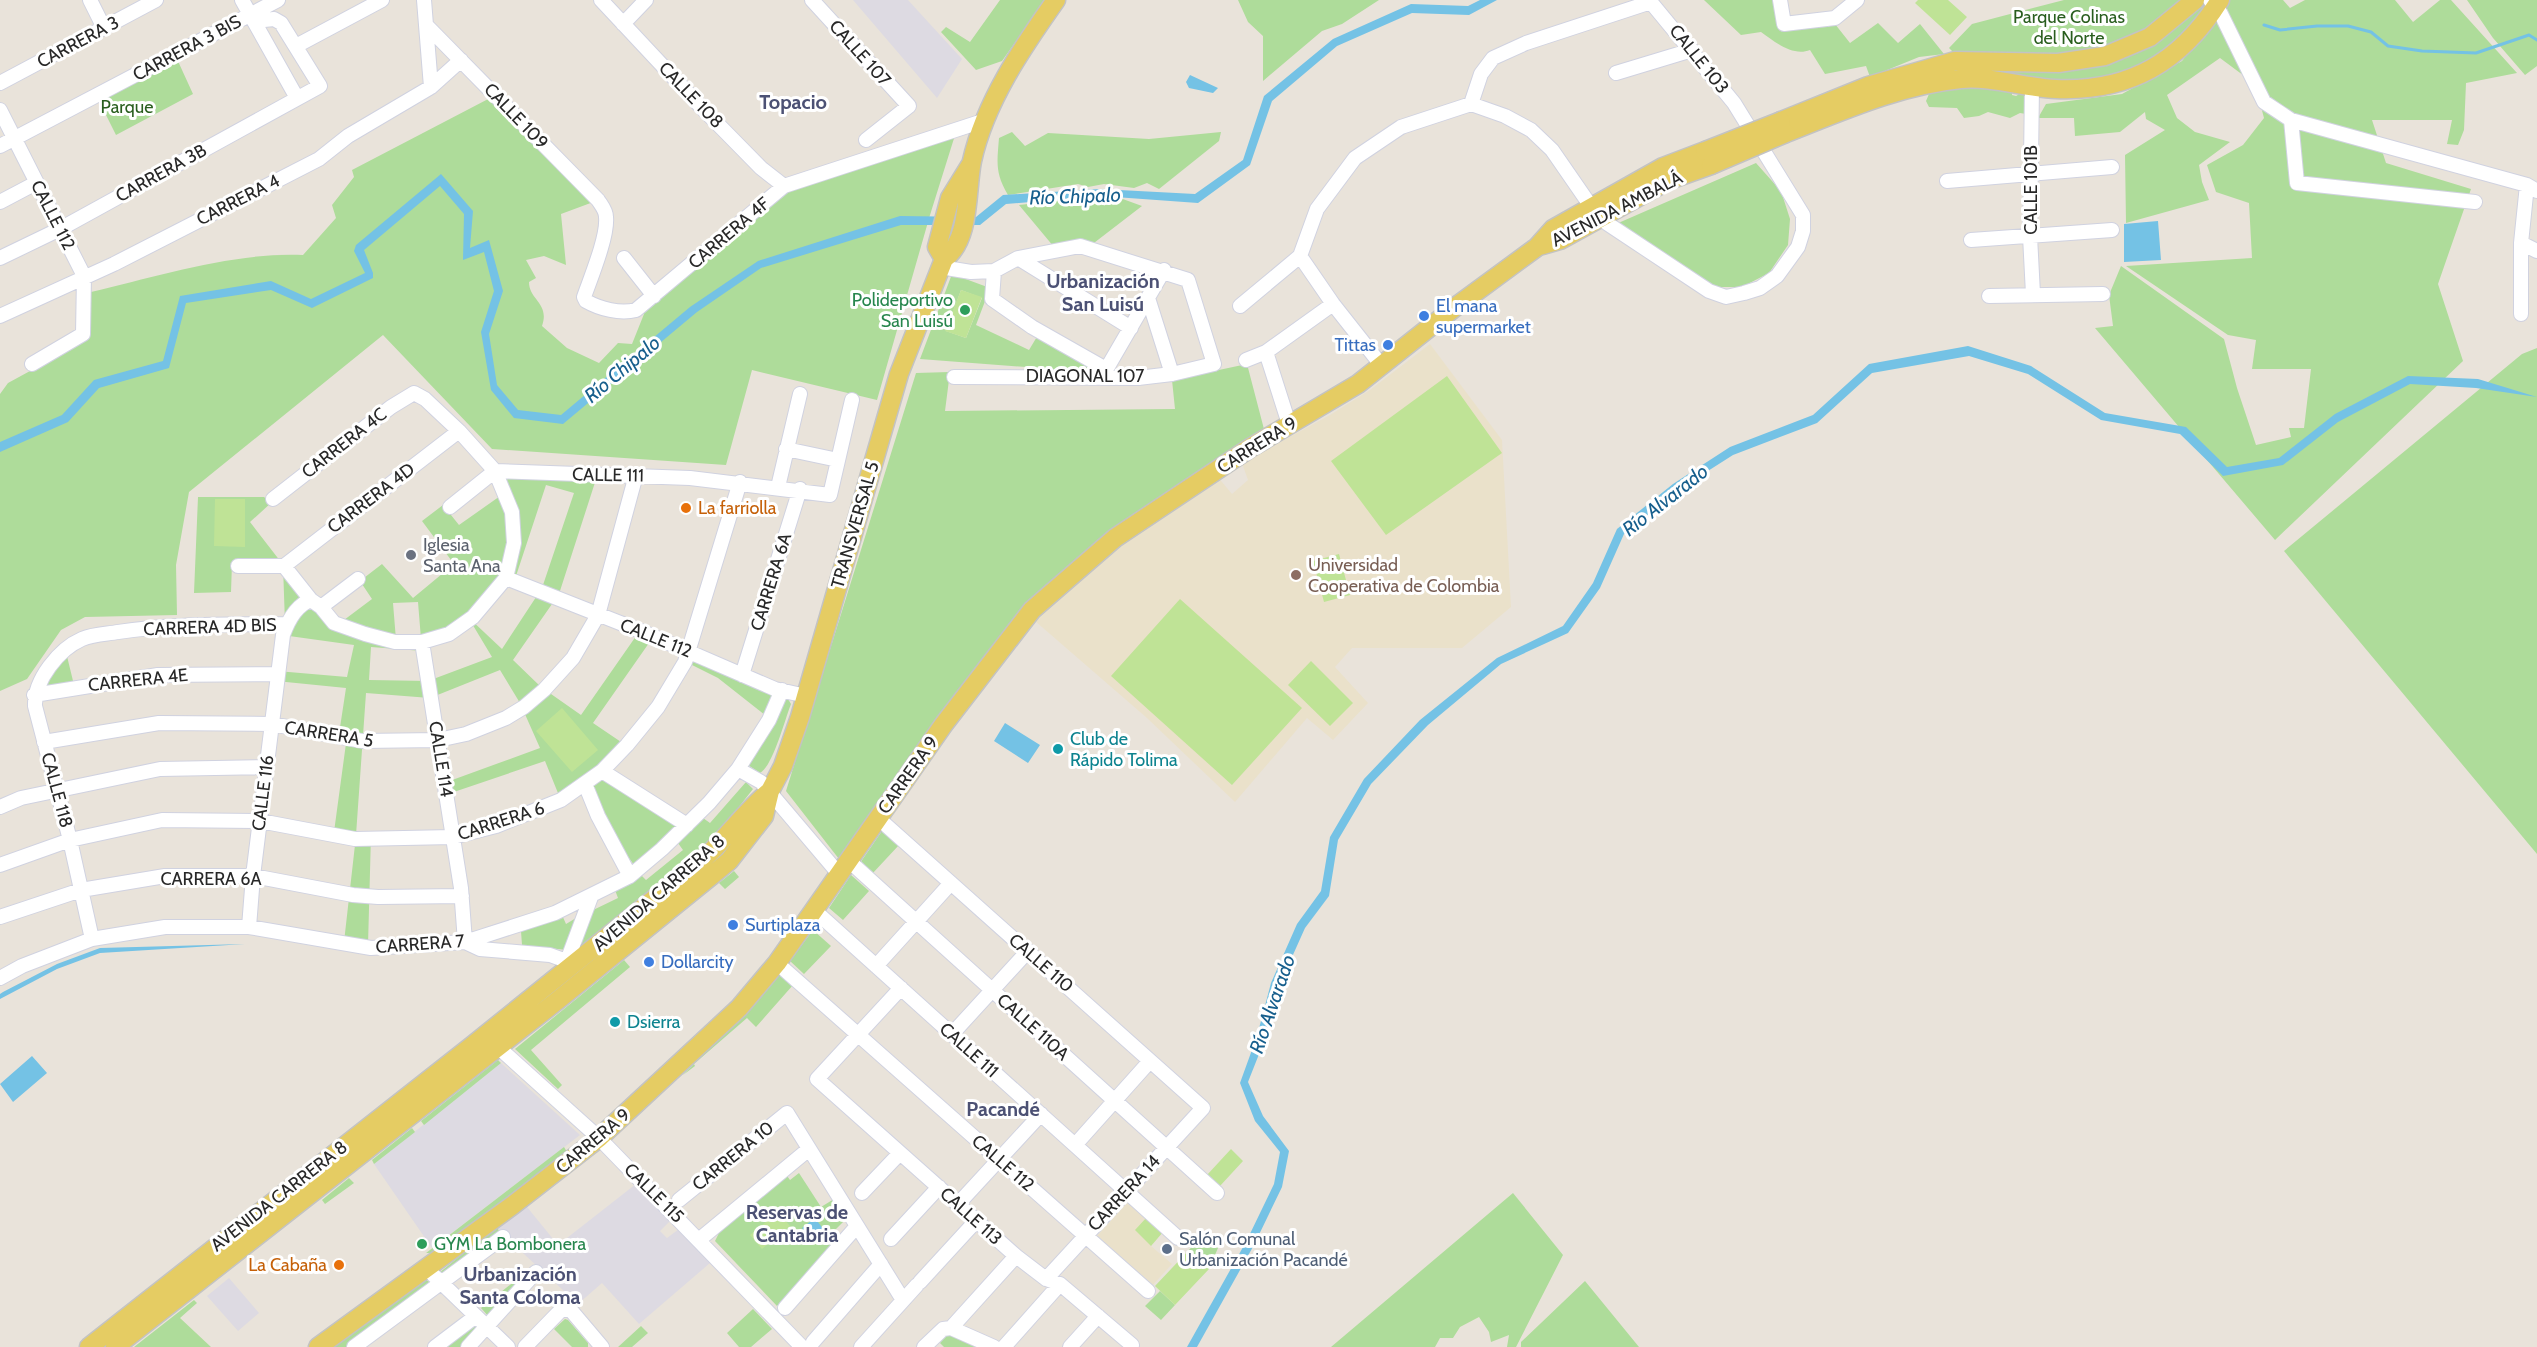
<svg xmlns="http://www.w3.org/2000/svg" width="2537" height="1347" viewBox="0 0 2537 1347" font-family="Cabin,sans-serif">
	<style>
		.industrial { fill: #dddae2 }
		.education { fill: #eae1ca }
		.green { fill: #aedc9a; fill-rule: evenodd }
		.pitch { fill: #bfe396 }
		.water { fill: #74c2e5 }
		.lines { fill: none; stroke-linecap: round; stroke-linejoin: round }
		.stream { stroke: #74c2e5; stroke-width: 3 }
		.minor-casing { stroke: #d0d2e0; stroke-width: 16 }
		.major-casing { stroke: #c3c3c3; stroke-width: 21 }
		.minor { stroke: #fff; stroke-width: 14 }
		.major { stroke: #e5cc63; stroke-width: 18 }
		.major-bridge-casing { stroke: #c3c3c3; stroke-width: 21; stroke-linecap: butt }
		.major-bridge { stroke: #e5cc63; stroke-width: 18 }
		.leisure-dot { fill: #2e9e5b; stroke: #fff; stroke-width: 2 }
		.shop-dot { fill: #3f7fe0; stroke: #fff; stroke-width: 2 }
		.food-dot { fill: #e8710a; stroke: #fff; stroke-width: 2 }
		.worship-dot { fill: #6b7280; stroke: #fff; stroke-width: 2 }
		.education-dot { fill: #8d6e63; stroke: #fff; stroke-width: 2 }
		.culture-dot { fill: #0f9aa8; stroke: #fff; stroke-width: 2 }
		.service-dot { fill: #5c6f8a; stroke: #fff; stroke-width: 2 }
		.labels { text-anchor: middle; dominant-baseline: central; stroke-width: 6; stroke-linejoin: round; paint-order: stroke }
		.park-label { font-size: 18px; fill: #295e1e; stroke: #fff }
		.street-label { font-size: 18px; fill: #282828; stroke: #fff }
		.leisure-label { font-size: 18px; fill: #27864d; stroke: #fff; text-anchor: end }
		.shop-label { font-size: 18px; fill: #366cbe; stroke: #fff; text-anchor: start }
		.food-label { font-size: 18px; fill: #c56008; stroke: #fff; text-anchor: start }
		.worship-label { font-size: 18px; fill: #5b616d; stroke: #fff; text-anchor: start }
		.education-label { font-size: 18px; fill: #785e54; stroke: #fff; text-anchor: start }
		.culture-label { font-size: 18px; fill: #0d838f; stroke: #fff; text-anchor: start }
		.service-label { font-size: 18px; fill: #4e5e75; stroke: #fff; text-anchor: start }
		.neighbourhood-label { font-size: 20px; font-weight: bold; fill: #4c5174; stroke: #fff }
		.water-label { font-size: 20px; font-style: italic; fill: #175f8d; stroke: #fff }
	</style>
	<rect width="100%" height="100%" fill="#e9e3da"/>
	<path class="industrial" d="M853,0H908L962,59L937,98Z
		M501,1063L580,1135L432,1248L374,1164Z
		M636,1184L671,1220L660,1231L667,1238L679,1229L710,1263L639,1324L602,1283L578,1304L497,1229L527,1207L558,1245Z
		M229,1278L259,1313L238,1331L207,1296Z"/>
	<path class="education" d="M1430,344L1502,440L1511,607L1462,648H1352L1335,667L1368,703L1333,740L1307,718L1235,802L1147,718L1035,621L1119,543L1217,476L1232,494L1248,480L1242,463L1330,415L1370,390Z
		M1129,1201L1163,1232L1151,1246L1172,1264L1151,1287L1096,1237Z"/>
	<path class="green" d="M1000,0H1045L1002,61L976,70L941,32L946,27L970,42Z
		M1238,0H1379L1342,24L1322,31L1263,81V36L1248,22Z
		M1704,0H1773L1780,28L1828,27L1835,24L1850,43L1878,23L1898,43L1920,24L1944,54L1919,57L1870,77L1866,66L1825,74L1810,50C1793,57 1775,42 1761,32L1741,35Z
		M2064,0H2184C2165,15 2146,32 2123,42C2073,64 2011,57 1957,56L1949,48L1972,24Z
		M2200,0L2207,1L2197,28L2141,71L2012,92V95L2016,96L2025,91L2026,114L2020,113L2010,118L1988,112L1979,116L1964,118L1957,108L1929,107L1926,101L1929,94L1956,64L2106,59Z
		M2229,0H2283L2290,8L2305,0H2395L2413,22L2440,0H2451L2517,73L2466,83L2464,130L2458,145L2447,144L2452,120H2372L2386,163L2471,189L2438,284L2463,361L2275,540L2095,328L2113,326L2109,295L2121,266L2224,339L2237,388L2256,445L2291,437L2289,428H2304L2311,369H2252L2256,340L2228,335L2126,266L2252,258L2249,203L2216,192L2207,165L2243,145L2264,118L2255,84L2220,58L2167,95L2177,118L2195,132L2230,142L2199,165L2202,182L2209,200L2126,223L2125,155L2165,130L2146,119L2145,112L2120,132L2075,136L2074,118H2038L2046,104L2122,94L2182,61Z
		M2467,0H2537V66L2525,75L2493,38Z
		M177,59L193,94L116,135L98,99Z
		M492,97L596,201L561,214L566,265L544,256L526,260L536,278L529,282C529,300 550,303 542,326L567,348L599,363L618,343L632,344L644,314L640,308L781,189L956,132L930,215L877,400L752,370L726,465L492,449L383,335L189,492L176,565L177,615L85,617L61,630L27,679L0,691V394L8,383L85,341L91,292C158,276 234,252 303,255L336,218L332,205L354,177L352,170Z
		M1012,132L1025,146L1048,133L1149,139L1221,132L1219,141L1159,189L1147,183L1134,188L1104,184L1088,187L1078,184L1008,195C995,173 997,163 999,138Z
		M1756,163L1781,191L1790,219L1788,245L1769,273L1742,287H1709L1616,224Z
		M1120,198L1142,206L1090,246L1054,247L1019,205L1072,199Z
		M952,274L990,288L976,325L1029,350L1038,335L1106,373L920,359ZM961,290L982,298L966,338L946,331Z
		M2537,348V854L2284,551L2522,354Z
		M1247,364L1265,433L1091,548L839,859L786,791L916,373L950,372L945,411L1175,409L1172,380Z
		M492,467L599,470L559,594L513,660L541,687L581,715L641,629L656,633L593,723L624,744L604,767L685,821L635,866L596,815L580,786L560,798L545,761L445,795L444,783L540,748L520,703L500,670L430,698L366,693L356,835H371L368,945L344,942L356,836L334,832L347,736L339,734L346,688L276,681L277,671L347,677L354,645L282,635L285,623L283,566L232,563L231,592L194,593L198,497H264L271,503L250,522L284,566L340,623L372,599L360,581L382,564L413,598L454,564L422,521L443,505L459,525L503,494ZM546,485L574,493L542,588L502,649L468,617L516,576ZM418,602L421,639L396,640L393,603ZM468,617L492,657L428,681L369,680L371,647L423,651Z
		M65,648L74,685L40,690Z
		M689,649L772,694L765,715L718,678L682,660Z
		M788,699L791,704C785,719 773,766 760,773L748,765L784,700Z
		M746,782L753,789L716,836L696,855L579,948L589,912L618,898L615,890L640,874L646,880L683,850L678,843L703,818L710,823Z
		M882,831L899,845L872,874L860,863Z
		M734,871L739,877L725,889L719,883Z
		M851,875L869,891L843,920L829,908Z
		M562,915L566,924L576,918L567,950L522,945L521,931Z
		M813,930L831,946L804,974L790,961Z
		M624,960L630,967L531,1050L562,1085L558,1089L515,1049Z
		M780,973L793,985L756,1027L747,1018L694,1064L695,1066L683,1075L743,1014Z
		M498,1060L501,1063L424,1125L421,1121Z
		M412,1128L415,1132L374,1164L372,1160Z
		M564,1147L567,1152L434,1253H426Z
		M785,1173L790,1180L799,1173L821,1207L834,1199L846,1219L833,1232L838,1240L777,1306L715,1241L719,1233L716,1230Z
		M349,1178L354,1183L325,1204L322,1200Z
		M1513,1193L1563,1255L1516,1347H1507L1509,1335L1491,1342L1489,1332L1479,1317L1460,1327L1453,1338H1440L1435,1347H1331Z
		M496,1227L502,1234L443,1277L439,1273Z
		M1203,1234L1218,1248L1209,1269L1189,1250Z
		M526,1272L528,1274L489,1317L481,1308Z
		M426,1280L434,1284L347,1347H334Z
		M1585,1281L1639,1347H1521V1342Z
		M1160,1291L1175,1305L1161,1320L1145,1306Z
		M194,1300L197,1303L180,1318L211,1347H134Z
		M753,1309L772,1329L751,1347H739L727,1333Z
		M565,1319L568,1320L588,1343V1347H572L554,1329Z
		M474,1323L478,1327L462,1347H440Z
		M641,1326L648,1333L632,1347H618Z
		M948,1334L977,1347H944L940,1343Z"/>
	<path class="pitch" d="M1918,0H1948L1967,17L1950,35L1915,3Z
		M961,290L982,297L966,338L945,331Z
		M1447,376L1502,453L1386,535L1331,461Z
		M215,499H245V547L214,546Z
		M1339,554L1350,595L1324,602L1313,561Z
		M1180,599L1302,708L1232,785L1111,676Z
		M1311,661L1353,703L1330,726L1288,685Z
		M562,708L598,750L572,772L536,731Z
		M1231,1149L1243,1161L1220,1186L1207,1175Z
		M778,1212L790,1226L762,1249L750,1235Z
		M1147,1217L1163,1232L1151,1246L1135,1230Z
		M1189,1250L1209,1269L1175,1305L1155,1286Z"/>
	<path class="water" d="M1480,0H1497L1469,15L1412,13L1337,46L1272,101L1250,165L1198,203L1101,196L1006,204L980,225H901L761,268L697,312L563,424L514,418L491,390L481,332L494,291L484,252L463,260L464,214L440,186L364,250L373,273V278L312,308L271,290L186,303L169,368L99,388L68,422L0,452V442L62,415L94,380L163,361L180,296L271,281L311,299L365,273L354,251L356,245L441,174L473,211L470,248L489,240L503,291L489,334L497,385L518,410L561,415L690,307L758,261L900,216L976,217L1003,195L1100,189L1195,194L1243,160L1264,96L1333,39L1411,4L1468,6Z
		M1190,75L1218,88L1213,93L1189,88L1186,82Z
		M2158,221L2161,260L2124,262V224Z
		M1968,346L2031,366L2105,413L2186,427L2227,467L2279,458L2335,414L2408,376L2478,379L2537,397L2476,388L2410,384L2338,422L2283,465L2223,476L2180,434L2101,420L2028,374L1969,356L1872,373L1817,423L1733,455L1678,490L1624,534L1600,588L1568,633L1501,664L1428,725L1371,784L1338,840L1329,896L1305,928L1279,986L1265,1039L1248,1082L1263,1116L1289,1151L1282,1187L1254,1245L1197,1347H1187L1247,1240L1274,1184L1280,1152L1255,1121L1240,1083L1257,1036L1271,983L1297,924L1321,891L1330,837L1364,779L1420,720L1497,658L1563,626L1593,583L1617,529L1673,484L1730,447L1813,415L1869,364Z
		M1005,723L1040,745L1028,763L994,741Z
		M245,944L100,953L57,969L0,999V994L3,992L57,964L100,948Z
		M32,1056L47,1073L13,1102L0,1084Z
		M815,1218L824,1230L812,1240L802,1228Z"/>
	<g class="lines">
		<path class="stream" d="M2264,25L2280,30L2317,26H2348L2371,32L2388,46L2422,51L2476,53L2529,35L2537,40"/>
		<defs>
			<path id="minor" d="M90,0L104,28
				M242,0L297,98
				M424,0L426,25L598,200C601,205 606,210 606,217C608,236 591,277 584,297L586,301C600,309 620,314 636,310L784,186L986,120
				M601,0L703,109L761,168L784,186
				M812,0L909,106L866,140
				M1780,0L1784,24L1835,18L1857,0
				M2210,0L2220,12L2264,102L2291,120L2297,183L2475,202
				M623,24L646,0
				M426,25L431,87
				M296,46L382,0
				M1616,73L1692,50
				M0,83L156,0
				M2032,86L2030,236L2033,294
				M1471,104L1505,116L1531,130L1552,150L1599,218L1709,291L1726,297L1744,293L1760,288L1777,276L1798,247L1803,231V215L1734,103L1649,0
				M1471,104L1481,74L1493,58L1526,43L1651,2
				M0,110L84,276L83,334L32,364
				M2291,120L2527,185L2537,191
				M0,146L278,0
				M1947,181L2112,167
				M0,202L36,183
				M1971,240L2112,230
				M2521,243L2537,251
				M1300,256L1333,304L1382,366
				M0,258L60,229L320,86L281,23L274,19L254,21
				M624,258L654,296
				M1018,258L1131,328
				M940,267L971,272L994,271L1018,258L1080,246L1188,280L1214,364L1172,374L1138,378L954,377
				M994,271L992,299L1032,327L1106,369
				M1989,296L2103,294
				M1148,298L1172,374
				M1240,306L1300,256L1317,209L1355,158L1401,127L1471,104
				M2521,314V243L2527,185
				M0,316L114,264L319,159L348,136L431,87L461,60
				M1266,352L1289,424
				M1246,360L1266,352L1333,304
				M1103,375L1164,270
				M786,449L838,460
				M495,471L690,478L830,495L852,400
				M778,487L800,394
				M273,499L391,407L414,393L425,399L459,431L495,471L512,512L514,543L506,578L473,617L449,634L422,642H395L365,634L334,623L321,607L311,600L284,566
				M450,507L495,471
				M238,566H284
				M284,566L459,431
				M506,578L643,632L775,689L806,696
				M321,607L358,579
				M422,642L461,888L465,942L480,949L550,955L575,964
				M742,675L800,489
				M34,695L158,675L278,674
				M44,742L159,723L272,724L362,741L438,740L466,734L506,718L524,707L544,690L573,658L598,615L636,475
				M738,769L761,782L839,874
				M602,771L687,825
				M585,784L598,816L630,876
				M0,807L21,798L160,769L267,767
				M878,818L1203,1108L1046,1279
				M848,860L1217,1193
				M0,865L70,840L162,820L260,821L355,839L453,837L496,826L561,800L602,771L627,745L658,707L685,662L740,482
				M814,910L1178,1238
				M0,917L81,890L165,876H253L353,895L378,897L462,896
				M249,927L253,876L283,635C288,621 296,605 311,600
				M92,939L70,840L35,706C34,680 59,649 82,639C93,634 107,634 118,632C174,623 231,625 287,624
				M567,961L591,897
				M777,963L1148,1291
				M876,966L951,883
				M0,978L22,966L92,939L165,927H249L371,948L465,942L555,913L630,876L662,849L709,803L738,769L769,720L782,690
				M901,988L817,1079L1016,1256L1046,1279L1060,1284L1132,1345
				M952,1034L1028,951
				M498,1047L599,1138L802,1347
				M1075,1145L1150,1061
				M862,1193L900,1153
				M679,1200L787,1113L903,1300
				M958,1204L1041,1114
				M700,1239L809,1149
				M891,1239L939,1187
				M426,1268L508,1347
				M920,1282L976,1221
				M785,1308L857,1226
				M951,1328L994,1347
				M813,1342L881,1264
				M354,1347L503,1237
				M435,1347L476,1316
				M468,1347L536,1272
				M525,1347L560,1311L569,1308L602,1347
				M861,1347L917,1285
				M924,1347L943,1329L951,1328L1016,1256
				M1004,1347L1060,1284
				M1070,1347L1098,1316"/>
			<path id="major" d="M1781,121L1868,86L1955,61L2058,63L2105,56L2150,37L2195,0
				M1786,133C1842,111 1900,85 1961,79C1991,76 2026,88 2056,89C2130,92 2181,62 2220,0
				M1539,246L1560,240L1669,180L1711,165
				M944,259L937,247L950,198L971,164
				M89,1347L473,1045L699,863C725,841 743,813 770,791
				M115,1347L558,1000L711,876L729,861L764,816L770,791L783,766L800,717L899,374L944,259C971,240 966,190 972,161C985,102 1022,48 1056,0
				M318,1347L513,1205L599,1138L739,1008L777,963L944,724L1032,610L1115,538L1250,448L1358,384L1454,308L1537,247L1553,229L1663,167L1705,151"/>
		</defs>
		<use href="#minor" class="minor-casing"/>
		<use href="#major" class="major-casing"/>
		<use href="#minor" class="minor"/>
		<use href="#major" class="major"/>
		<defs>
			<path id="major-bridge" d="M1705,151L1781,121
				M1711,165L1786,133"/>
		</defs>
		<use href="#major-bridge" class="major-bridge-casing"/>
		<use href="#major-bridge" class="major-bridge"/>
	</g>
	<g class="leisure-dot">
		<circle cx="965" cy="310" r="6"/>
		<circle cx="422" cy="1244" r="6"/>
	</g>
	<g class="shop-dot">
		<circle cx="1424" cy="316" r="6"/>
		<circle cx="1388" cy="345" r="6"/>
		<circle cx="733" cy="925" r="6"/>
		<circle cx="649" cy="962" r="6"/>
	</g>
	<g class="food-dot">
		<circle cx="686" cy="508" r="6"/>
		<circle cx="339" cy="1265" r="6"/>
	</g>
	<circle class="worship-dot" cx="411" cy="555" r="6"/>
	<circle class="education-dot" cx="1296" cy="575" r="6"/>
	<g class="culture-dot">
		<circle cx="1058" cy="749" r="6"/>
		<circle cx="615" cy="1022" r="6"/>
	</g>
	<circle class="service-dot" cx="1167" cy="1249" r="6"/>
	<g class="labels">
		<g class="park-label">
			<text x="2069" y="17">Parque Colinas<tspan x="2069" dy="21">del Norte</tspan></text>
			<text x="127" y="107">Parque</text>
		</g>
		<g class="street-label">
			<text transform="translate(78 42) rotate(-28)">CARRERA 3</text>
			<text transform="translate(187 48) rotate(-28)">CARRERA 3 BIS</text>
			<text transform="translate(860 53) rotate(48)">CALLE 107</text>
			<text transform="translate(1699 59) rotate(51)">CALLE 103</text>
			<text transform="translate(691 95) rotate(46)">CALLE 108</text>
			<text transform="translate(516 116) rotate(46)">CALLE 109</text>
			<text transform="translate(161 173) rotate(-29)">CARRERA 3B</text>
			<text transform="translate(2031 190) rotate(-90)">CALLE 101B</text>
			<text transform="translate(238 200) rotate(-27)">CARRERA 4</text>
			<text transform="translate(1617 209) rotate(-27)">AVENIDA AMBALÁ</text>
			<text transform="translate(53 215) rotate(63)">CALLE 112</text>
			<text transform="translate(729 233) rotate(-40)">CARRERA 4F</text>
			<text x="1085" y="376">DIAGONAL 107</text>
			<text transform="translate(344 443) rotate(-38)">CARRERA 4C</text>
			<text transform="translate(1257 445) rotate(-32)">CARRERA 9</text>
			<text transform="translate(608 475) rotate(1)">CALLE 111</text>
			<text transform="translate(371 498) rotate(-37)">CARRERA 4D</text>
			<text transform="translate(855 525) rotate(-74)">TRANSVERSAL 5</text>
			<text transform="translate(771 582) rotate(-73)">CARRERA 6A</text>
			<text transform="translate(210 627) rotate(-2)">CARRERA 4D BIS</text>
			<text transform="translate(656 638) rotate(22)">CALLE 112</text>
			<text transform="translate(138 680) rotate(-6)">CARRERA 4E</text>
			<text transform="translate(329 734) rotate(9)">CARRERA 5</text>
			<text transform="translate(441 759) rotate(81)">CALLE 114</text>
			<text transform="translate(908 775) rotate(-55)">CARRERA 9</text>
			<text transform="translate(57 790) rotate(75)">CALLE 118</text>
			<text transform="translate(263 793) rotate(-83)">CALLE 116</text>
			<text transform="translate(501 821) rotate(-18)">CARRERA 6</text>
			<text x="211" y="879">CARRERA 6A</text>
			<text transform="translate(659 893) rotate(-41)">AVENIDA CARRERA 8</text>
			<text transform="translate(420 944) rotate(-4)">CARRERA 7</text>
			<text transform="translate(1041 963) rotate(41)">CALLE 110</text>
			<text transform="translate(1033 1027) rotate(42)">CALLE 110A</text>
			<text transform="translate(969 1050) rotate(42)">CALLE 111</text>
			<text transform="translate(593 1141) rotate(-40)">CARRERA 9</text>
			<text transform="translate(733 1156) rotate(-39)">CARRERA 10</text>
			<text transform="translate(1003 1163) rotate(41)">CALLE 112</text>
			<text transform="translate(654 1193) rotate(45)">CALLE 115</text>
			<text transform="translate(1124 1193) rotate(-47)">CARRERA 14</text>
			<text transform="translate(279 1196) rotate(-38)">AVENIDA CARRERA 8</text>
			<text transform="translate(971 1216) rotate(42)">CALLE 113</text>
		</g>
		<g class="leisure-label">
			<text x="953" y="300">Polideportivo<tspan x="953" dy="21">San Luisú</tspan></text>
			<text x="434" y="1244" text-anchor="start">GYM La Bombonera</text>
		</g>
		<g class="shop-label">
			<text x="1436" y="306">El mana<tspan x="1436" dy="21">supermarket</tspan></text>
			<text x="1376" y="345" text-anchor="end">Tittas</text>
			<text x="745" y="925">Surtiplaza</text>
			<text x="661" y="962">Dollarcity</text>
		</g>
		<g class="food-label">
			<text x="698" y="508">La farriolla</text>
			<text x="327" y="1265" text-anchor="end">La Cabaña</text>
		</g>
		<g class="worship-label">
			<text x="423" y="545">Iglesia<tspan x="423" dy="21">Santa Ana</tspan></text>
		</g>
		<g class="education-label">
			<text x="1308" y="565">Universidad<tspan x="1308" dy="21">Cooperativa de Colombia</tspan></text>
		</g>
		<g class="culture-label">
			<text x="1070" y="739">Club de<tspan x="1070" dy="21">Rápido Tolima</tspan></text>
			<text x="627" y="1022">Dsierra</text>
		</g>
		<g class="service-label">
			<text x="1179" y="1239">Salón Comunal<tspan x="1179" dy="21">Urbanización Pacandé</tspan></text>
		</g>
		<g class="neighbourhood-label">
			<text x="793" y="102">Topacio</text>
			<text x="1103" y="281">Urbanización<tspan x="1103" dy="23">San Luisú</tspan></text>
			<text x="1003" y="1109">Pacandé</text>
			<text x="797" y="1212">Reservas de<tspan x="797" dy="23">Cantabria</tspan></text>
			<text x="520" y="1274">Urbanización<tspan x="520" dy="23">Santa Coloma</tspan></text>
		</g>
		<g class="water-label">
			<text transform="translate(1075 196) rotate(-2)">Río Chipalo</text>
			<text transform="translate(622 369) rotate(-40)">Río Chipalo</text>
			<text transform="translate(1665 500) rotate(-38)">Río Alvarado</text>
			<text transform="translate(1272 1004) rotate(-71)">Río Alvarado</text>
		</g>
	</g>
</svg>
